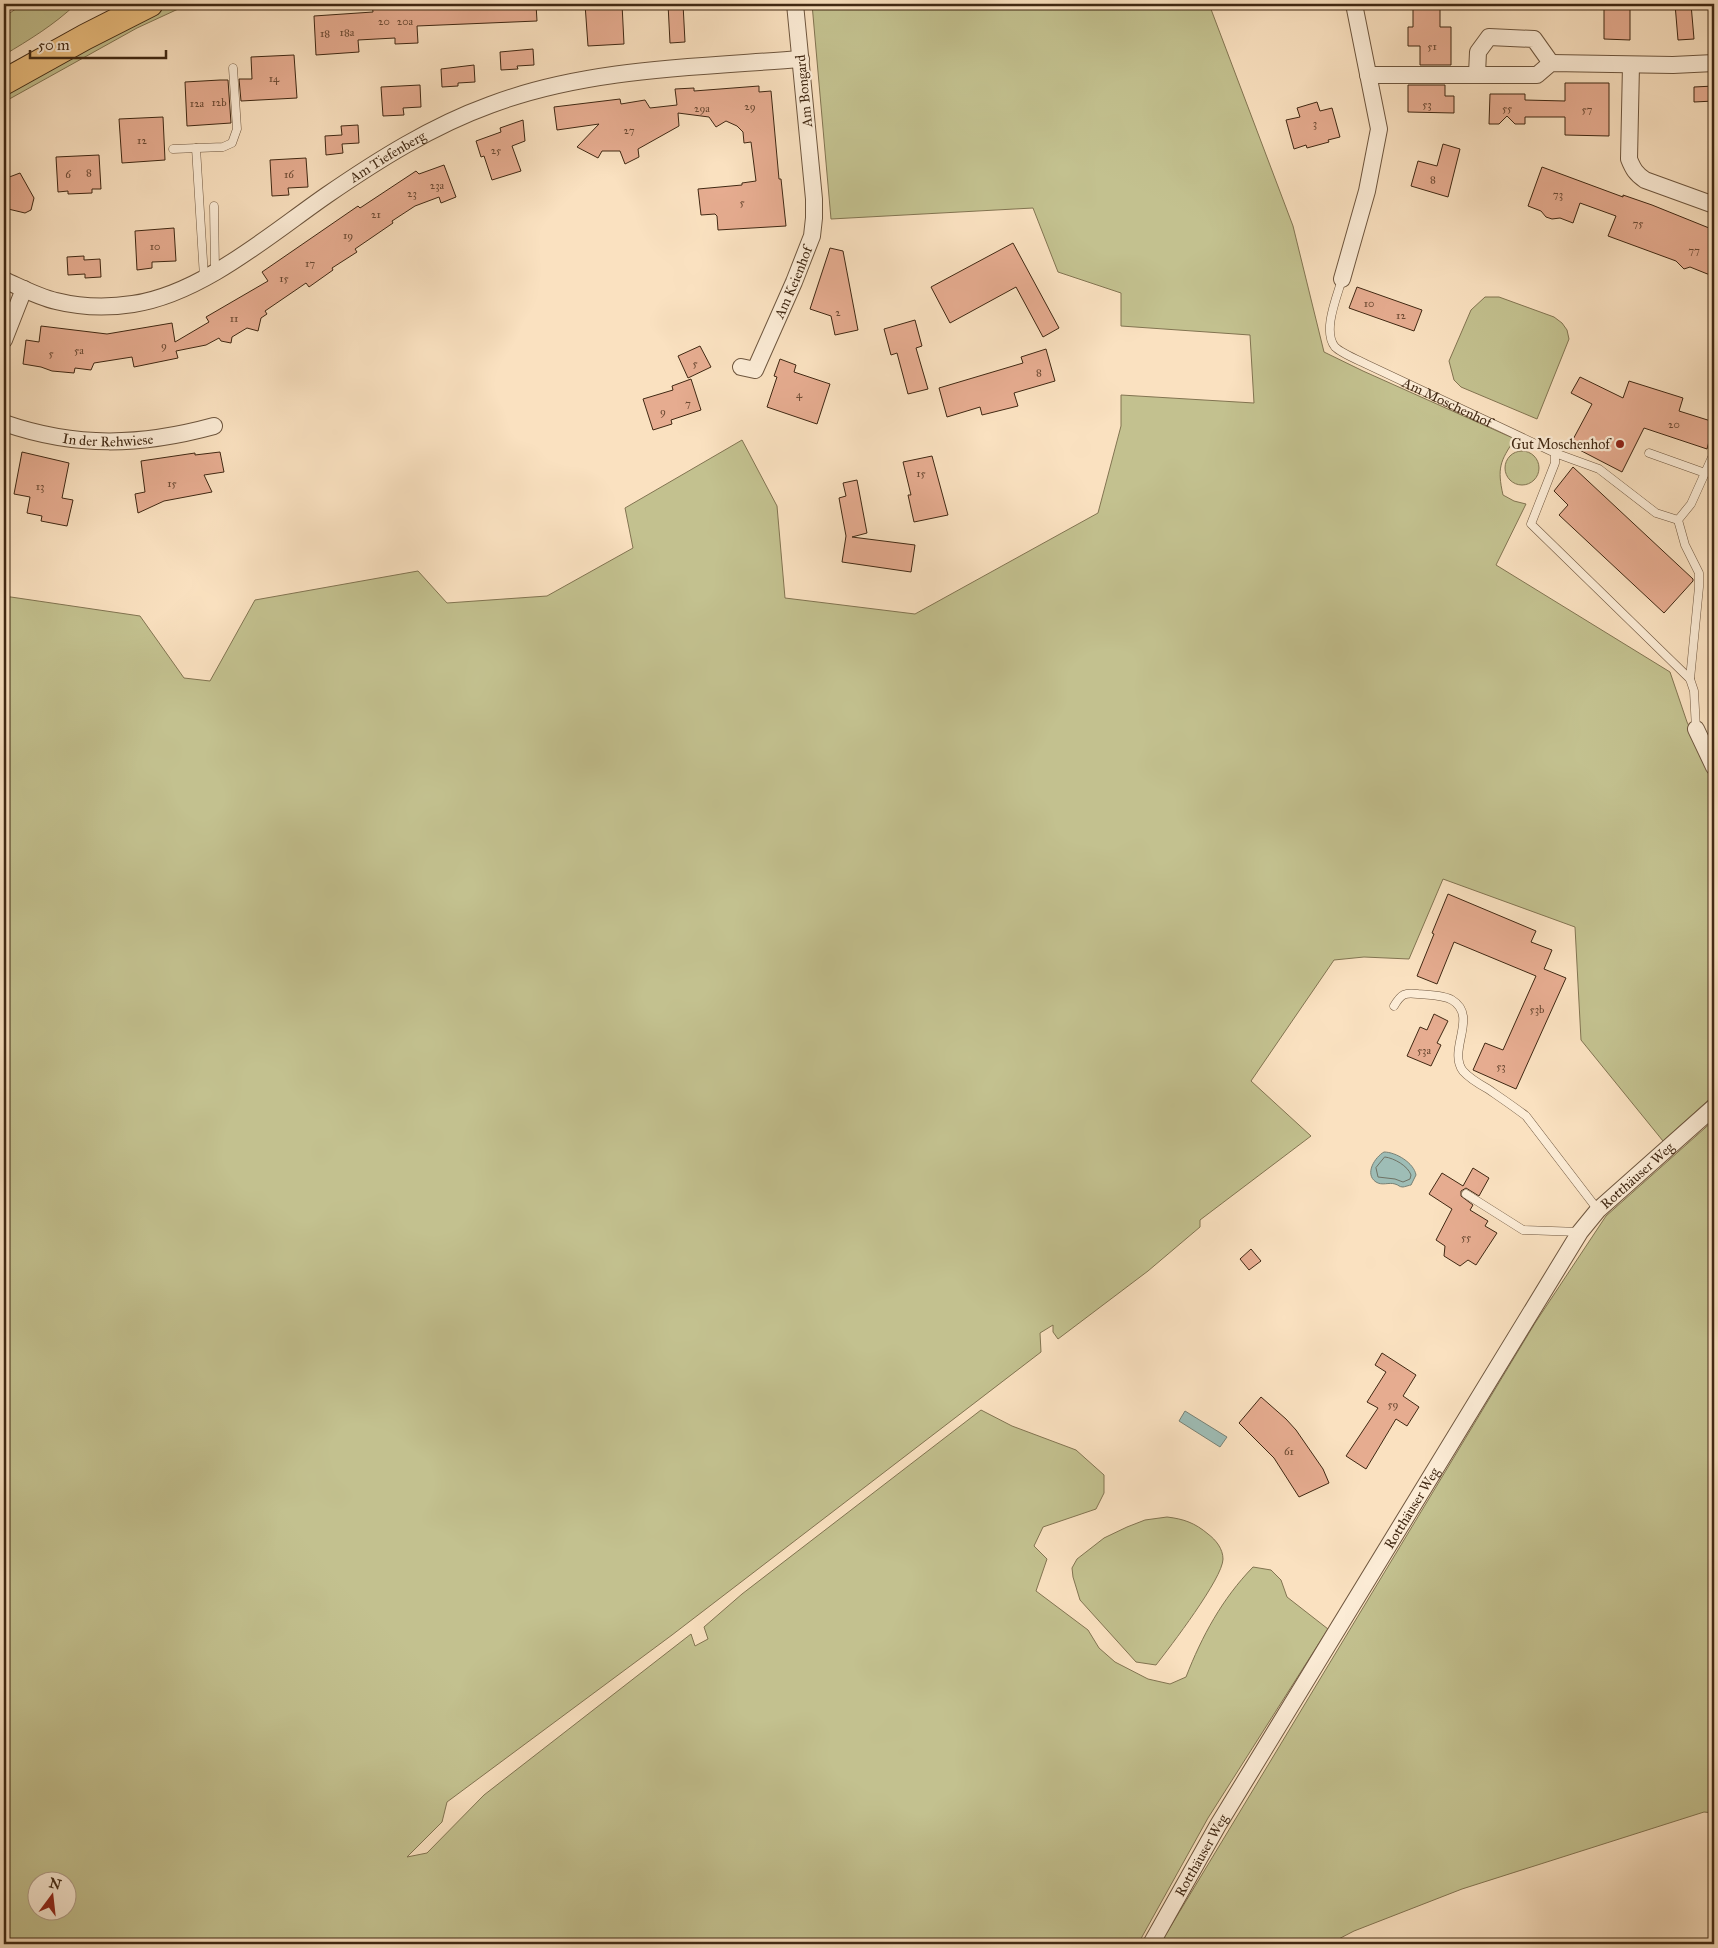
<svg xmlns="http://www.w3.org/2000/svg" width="1718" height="1948" viewBox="0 0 1718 1948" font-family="'IM FELL Great Primer',serif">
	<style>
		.green { fill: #c3c18f; stroke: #827451; fill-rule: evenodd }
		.water { fill: #9ebdb6; stroke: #788175 }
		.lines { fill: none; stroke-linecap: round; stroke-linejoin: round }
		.shore { stroke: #6f7264; stroke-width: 1 }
		.building { fill: #e6ac90; stroke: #402813 }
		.lane-casing { stroke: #6e563e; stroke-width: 9 }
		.street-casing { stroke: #6e563e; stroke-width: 18 }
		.primary-casing { stroke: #402813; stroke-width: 27 }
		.lane { stroke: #fcecd6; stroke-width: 8 }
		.street { stroke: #fcecd6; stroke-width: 16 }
		.primary { stroke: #edc080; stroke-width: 25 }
		.poi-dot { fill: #8f2418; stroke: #fcecd6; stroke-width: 2 }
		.labels { text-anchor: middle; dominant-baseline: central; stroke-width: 4.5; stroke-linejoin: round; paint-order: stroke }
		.number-label { font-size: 11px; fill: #6a4932 }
		.street-label { font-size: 14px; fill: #402813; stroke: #fcecd6 }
		.poi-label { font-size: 14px; fill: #402813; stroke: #fcecd6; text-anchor: end }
	</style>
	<rect width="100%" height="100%" fill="#fae1c0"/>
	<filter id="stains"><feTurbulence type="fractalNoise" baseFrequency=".004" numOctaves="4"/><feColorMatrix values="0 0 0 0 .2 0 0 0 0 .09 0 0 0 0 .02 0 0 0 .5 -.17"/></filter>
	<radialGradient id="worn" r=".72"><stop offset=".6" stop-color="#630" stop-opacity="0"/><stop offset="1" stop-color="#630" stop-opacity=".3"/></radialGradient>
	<path class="green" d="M23,4H76C54,25 29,40 4,55V17Z
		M173,4H189L137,28L4,102V95L75,54Z
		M812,4H1209L1293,226L1324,352L1363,371L1515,439C1500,461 1497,468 1503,495L1514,501L1526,504L1496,565L1670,672L1687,722L1714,778V1095L1663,1141L1581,1040L1575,927L1443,879L1409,959L1364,957L1334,960L1251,1081L1311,1136L1200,1220V1227L1148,1271L1058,1339L1053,1332V1325L1040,1333L1041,1352L672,1635L447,1802L442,1822L407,1857L427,1853L484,1795L691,1634L695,1646L708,1639L704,1627L742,1594L981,1410L1012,1426L1076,1450L1104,1475V1493L1096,1509L1043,1527L1034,1546L1047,1559L1036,1591L1088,1630L1099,1648L1115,1662L1148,1679L1170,1684L1186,1677C1202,1636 1222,1599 1253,1567L1271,1570L1281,1580L1287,1597L1328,1629L1208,1818L1138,1944H4V596L140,616L184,678L210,681L255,600L418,571L447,603L547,596L633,548L625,508L742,440L777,506L785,598L915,614L1098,513L1121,426V395L1254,403L1250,335L1121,326V293L1058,272L1033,208L831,219ZM38,1880H68V1910H38Z
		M1485,297H1499L1554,317L1562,323L1567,330L1569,339L1537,419L1461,387L1454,380L1449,361L1471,310Z
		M1505 468a17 17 0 1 1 34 0a17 17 0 1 1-34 0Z
		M1714,1120V1813L1704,1812L1462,1889L1354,1931L1329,1944H1160L1535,1323L1606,1216Z
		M1167,1517C1184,1519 1195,1523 1208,1534C1216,1540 1223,1549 1223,1559C1223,1578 1170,1647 1156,1665L1136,1662L1080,1600L1073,1577L1072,1568L1077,1559L1104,1538L1127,1527L1145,1520Z"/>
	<path class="water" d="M1384,1152C1396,1152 1414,1163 1416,1175L1411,1185C1410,1185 1404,1187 1403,1187C1399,1187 1399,1185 1395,1184C1389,1182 1382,1186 1376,1182C1364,1174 1375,1157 1384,1152Z
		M1185,1411L1227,1437L1220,1447L1179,1421Z"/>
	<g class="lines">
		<path class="shore" d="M1385,1157C1394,1158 1408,1166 1411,1175L1410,1179L1403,1182L1395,1179L1378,1177L1376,1168Z"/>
	</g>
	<path class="building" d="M372,4H536L537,21L417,26L418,43L395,44V38L358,40L359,52L316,55L314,16L373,12Z
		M585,4H622L624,44L588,46Z
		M668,4H683L685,42L670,43Z
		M1413,4H1436L1435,7H1440V27H1451V65H1420V46H1408V27H1413Z
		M1604,4H1630V40L1604,39Z
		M1675,4H1691L1694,39L1678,40Z
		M533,49L534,65L517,66L518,69L501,70L500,52Z
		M294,55L297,98L241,101L239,79H252L251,57Z
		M474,65L475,82L458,83V86L442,87L441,69Z
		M220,80H228L231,123L187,126L185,82Z
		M1565,83H1609V136L1565,135V117H1525V124H1515L1507,116L1499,124H1489L1490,94H1525V100L1565,101Z
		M420,85L421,107L403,108L404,115L383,116L381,87Z
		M1408,85H1445V96H1454V113L1408,112Z
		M759,86V92L771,91L779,179H781L786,226L718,230L717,216L715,214L701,215L698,189L742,185V183L756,181L751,142L744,143L743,132L737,126L726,121L716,127L709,117L678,113L679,126L638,149L639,157L625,164L620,151H602L598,158L577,147L599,124L557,130L554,107L620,99L621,104L645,100L650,108L677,105L675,89L694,88V91Z
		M1714,86V101L1694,102V87Z
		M1317,102L1320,111L1332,108L1340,137L1328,140L1329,142L1307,148L1306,145L1294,149L1286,120L1300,117L1297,108Z
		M163,117L165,160L122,163L119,119Z
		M523,120L525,141L512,146L521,171L492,180L484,156L481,157L476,141L501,132L500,128Z
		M358,125L359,143L342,144L343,153L326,155L325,136L342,135L341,126Z
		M1443,144L1460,149L1448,197L1411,186L1418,161L1437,166Z
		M99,155L101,189H92V193L68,194V191L58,192L56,157Z
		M306,158L308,187L288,188L289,195L272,196L270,160Z
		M444,165L456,197L441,203L439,197L415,206L392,221L393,223L355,249L357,252L332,268L333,270L309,287L306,283L265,311L267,314L261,318L258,331L247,328L232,337L231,343L221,341L219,338L206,345L176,351L178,358L134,367L132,357L94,363L91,370L75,368L74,373L52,371L41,367L23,364L26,340L39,342L41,326L107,334L172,323L175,342L209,322L206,317L268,281L262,272L358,206L360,208L416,171L419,174Z
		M1542,167L1623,197V195L1652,205L1714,230V265L1710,275L1690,267L1684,269L1676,261L1608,236L1616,216L1580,203L1573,223L1560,218L1552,219L1546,217L1541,211L1528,206Z
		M20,173L34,198L31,210L25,213L4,208V179Z
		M174,228L176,261L152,262V268L137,270L135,231Z
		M1013,243L1059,328L1043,337L1016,287L950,323L931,287Z
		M830,248L843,251L858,330L835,335L831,316L810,309Z
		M84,256V260L100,259L101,277L85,278V274L68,275L67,257Z
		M1357,287L1422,310L1414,331L1349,308Z
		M915,320L922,346L916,348L928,389L908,394L897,353L891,355L884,329Z
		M700,346L711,367L688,378L678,356Z
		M1046,349L1055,381L1014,393L1018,406L982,415L980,407L947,417L939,388L1023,363L1021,357Z
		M780,359L796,365L794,372L830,384L817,424L767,407L777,377L774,376Z
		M1580,377L1623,398L1629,381L1683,398L1679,411L1714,422L1707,449L1644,428L1622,472L1570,445L1592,404L1571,393Z
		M691,379L701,410L671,420L672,424L653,430L643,399L673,390L672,386Z
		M22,452L69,463L62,498L73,500L67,526L41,521L42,516L27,513L30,497L14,494Z
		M220,452L224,472L204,475L212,492L164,501L138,513L135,494L145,492L141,461L195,453V455Z
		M932,456L948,515L914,522L908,495H911L903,462Z
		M1573,467L1693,579V581L1664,613L1559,515L1568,505L1554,491Z
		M857,480L867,533L852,537L915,545L911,572L842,562L846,536L839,498L846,496L843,483Z
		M1448,894L1536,931L1531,942L1552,950L1544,969L1566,978L1516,1089L1473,1070L1485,1043L1503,1050L1536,976L1454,942L1437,984L1417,976L1434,934L1432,933Z
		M1434,1014L1448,1021L1437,1043L1441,1045L1431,1066L1407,1056L1420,1027L1427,1030Z
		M1473,1168L1489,1178L1479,1196L1466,1188L1461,1191V1196L1473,1205L1470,1210L1488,1221L1485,1226L1497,1233L1476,1265L1468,1260L1460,1266L1444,1256L1445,1246L1436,1240L1452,1209L1429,1194L1442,1173L1463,1186Z
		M1251,1249L1261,1261L1249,1270L1240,1259Z
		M1382,1353L1416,1375L1403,1396L1419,1407L1407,1426L1396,1419L1366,1469L1346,1456L1378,1408L1367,1402L1386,1372L1375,1365Z
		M1261,1397L1286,1419L1296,1430L1323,1469L1329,1483L1299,1497L1274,1458L1239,1423Z"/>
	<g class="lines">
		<defs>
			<g id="lane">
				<path d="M196,148L204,277"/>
				<path d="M173,149L223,147L232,143L237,129L233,68"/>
				<path d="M214,206L215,271"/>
				<path id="s1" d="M1342,279C1337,297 1322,331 1335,347C1341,353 1358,360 1366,364L1555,453V463L1531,524L1690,679L1694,691L1696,729"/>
				<path d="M1555,453L1599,469L1656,513L1678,520"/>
				<path d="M1649,453L1705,473"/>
				<path d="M1690,679L1699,587V573L1685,545L1678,520L1691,504L1714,453"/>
				<path d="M1394,1006C1401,994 1405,992 1418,994C1428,995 1444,995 1452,1000C1479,1016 1447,1050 1463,1071C1470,1079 1479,1084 1488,1089C1501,1098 1513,1106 1526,1116L1598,1210"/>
				<path d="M1466,1194L1523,1230L1580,1232"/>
			</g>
			<g id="street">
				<path d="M1631,65L1629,159C1633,169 1636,174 1645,180L1714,205"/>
				<path d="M1477,74L1478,52L1489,37L1534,39L1551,63"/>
				<path d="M1368,75H1537L1551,63L1673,65L1714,63"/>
				<path d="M1342,279L1367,191L1379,129L1354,4"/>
				<path id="s2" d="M4,280C20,287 38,297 56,301C80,307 108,308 133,304C202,294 272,233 327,195C378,160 432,126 490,105C587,68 699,67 801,59"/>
				<path d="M4,340L24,289"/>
				<path id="s3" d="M741,367L755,370L794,282L812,236L814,218V199L795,4"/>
				<path id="s4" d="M4,423C76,448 141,446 214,426"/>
				<path d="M1696,729L1714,767"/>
				<path id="s5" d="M1151,1944L1218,1825L1580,1232L1598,1210L1714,1107"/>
			</g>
			<path id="primary" d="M4,82L85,37L150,4"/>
		</defs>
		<use href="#lane" class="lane-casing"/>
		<use href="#street" class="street-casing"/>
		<use href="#primary" class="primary-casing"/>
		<use href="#lane" class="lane"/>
		<use href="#street" class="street"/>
		<use href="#primary" class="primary"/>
	</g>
	<circle class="poi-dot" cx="1620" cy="444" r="5"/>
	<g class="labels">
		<g class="number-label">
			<text x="384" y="21">20</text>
			<text x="405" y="21">20a</text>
			<text x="347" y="32">18a</text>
			<text x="325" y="33">18</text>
			<text x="1432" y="46">51</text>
			<text x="274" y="78">14</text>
			<text x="219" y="102">12b</text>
			<text x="197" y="103">12a</text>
			<text x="1427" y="104">53</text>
			<text x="750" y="106">29</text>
			<text x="702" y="108">29a</text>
			<text x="1507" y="108">55</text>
			<text x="1587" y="109">57</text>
			<text x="1315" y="123">3</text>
			<text x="629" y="130">27</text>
			<text x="142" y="140">12</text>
			<text x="496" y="150">25</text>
			<text x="89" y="172">8</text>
			<text x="68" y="174">6</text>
			<text x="289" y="174">16</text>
			<text x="1433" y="179">8</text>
			<text x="437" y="185">23a</text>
			<text x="412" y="193">23</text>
			<text x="1558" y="194">73</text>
			<text x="742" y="202">5</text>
			<text x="376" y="214">21</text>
			<text x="1638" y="223">75</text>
			<text x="348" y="235">19</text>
			<text x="155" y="246">10</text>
			<text x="1694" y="250">77</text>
			<text x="310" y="263">17</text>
			<text x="284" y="278">15</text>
			<text x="1369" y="303">10</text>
			<text x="838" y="312">2</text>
			<text x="1401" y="315">12</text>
			<text x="234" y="318">11</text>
			<text x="164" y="345">9</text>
			<text x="79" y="350">5a</text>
			<text x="51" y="353">5</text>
			<text x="695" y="363">5</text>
			<text x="1039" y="372">8</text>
			<text x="799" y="394">4</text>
			<text x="688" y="403">7</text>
			<text x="663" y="411">9</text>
			<text x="1674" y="424">20</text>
			<text x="921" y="473">15</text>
			<text x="172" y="483">15</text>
			<text x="40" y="486">13</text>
			<text x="1537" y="1009">53b</text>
			<text x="1424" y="1050">53a</text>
			<text x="1501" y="1066">53</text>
			<text x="1466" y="1237">55</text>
			<text x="1393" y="1404">59</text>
			<text x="1289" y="1451">61</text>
		</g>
		<g class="street-label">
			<text transform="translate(804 91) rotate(-96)">Am Bongard</text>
			<text stroke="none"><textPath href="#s2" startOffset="430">Am Tiefenberg</textPath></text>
			<text stroke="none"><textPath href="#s3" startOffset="110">Am Keienhof</textPath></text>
			<text stroke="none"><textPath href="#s1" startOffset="196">Am Moschenhof</textPath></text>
			<text stroke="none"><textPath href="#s4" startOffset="106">In der Rehwiese</textPath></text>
			<text stroke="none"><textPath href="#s5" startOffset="912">Rotthäuser Weg</textPath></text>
			<text stroke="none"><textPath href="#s5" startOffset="508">Rotthäuser Weg</textPath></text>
			<text stroke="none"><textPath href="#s5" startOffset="102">Rotthäuser Weg</textPath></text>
		</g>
		<g class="poi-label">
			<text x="1610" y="444">Gut Moschenhof</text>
		</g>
	</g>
	<rect width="1718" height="1948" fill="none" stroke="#fae1c0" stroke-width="20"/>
	<rect x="5" y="5" width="1708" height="1938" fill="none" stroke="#402813" stroke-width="2.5"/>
	<rect x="10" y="10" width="1698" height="1928" fill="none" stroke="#402813"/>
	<g transform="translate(52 1896) rotate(15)"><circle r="24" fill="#fcecd6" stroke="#b19e88"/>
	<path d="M0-4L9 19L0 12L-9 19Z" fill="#8f2418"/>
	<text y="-8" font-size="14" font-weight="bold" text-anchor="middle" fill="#402813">N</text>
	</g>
	<path d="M30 50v8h136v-8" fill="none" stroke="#402813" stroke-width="2.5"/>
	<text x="38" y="50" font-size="15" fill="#402813" stroke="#fcecd6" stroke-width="4" paint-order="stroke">50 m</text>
	<rect width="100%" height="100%" filter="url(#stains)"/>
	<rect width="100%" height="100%" fill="url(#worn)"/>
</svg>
